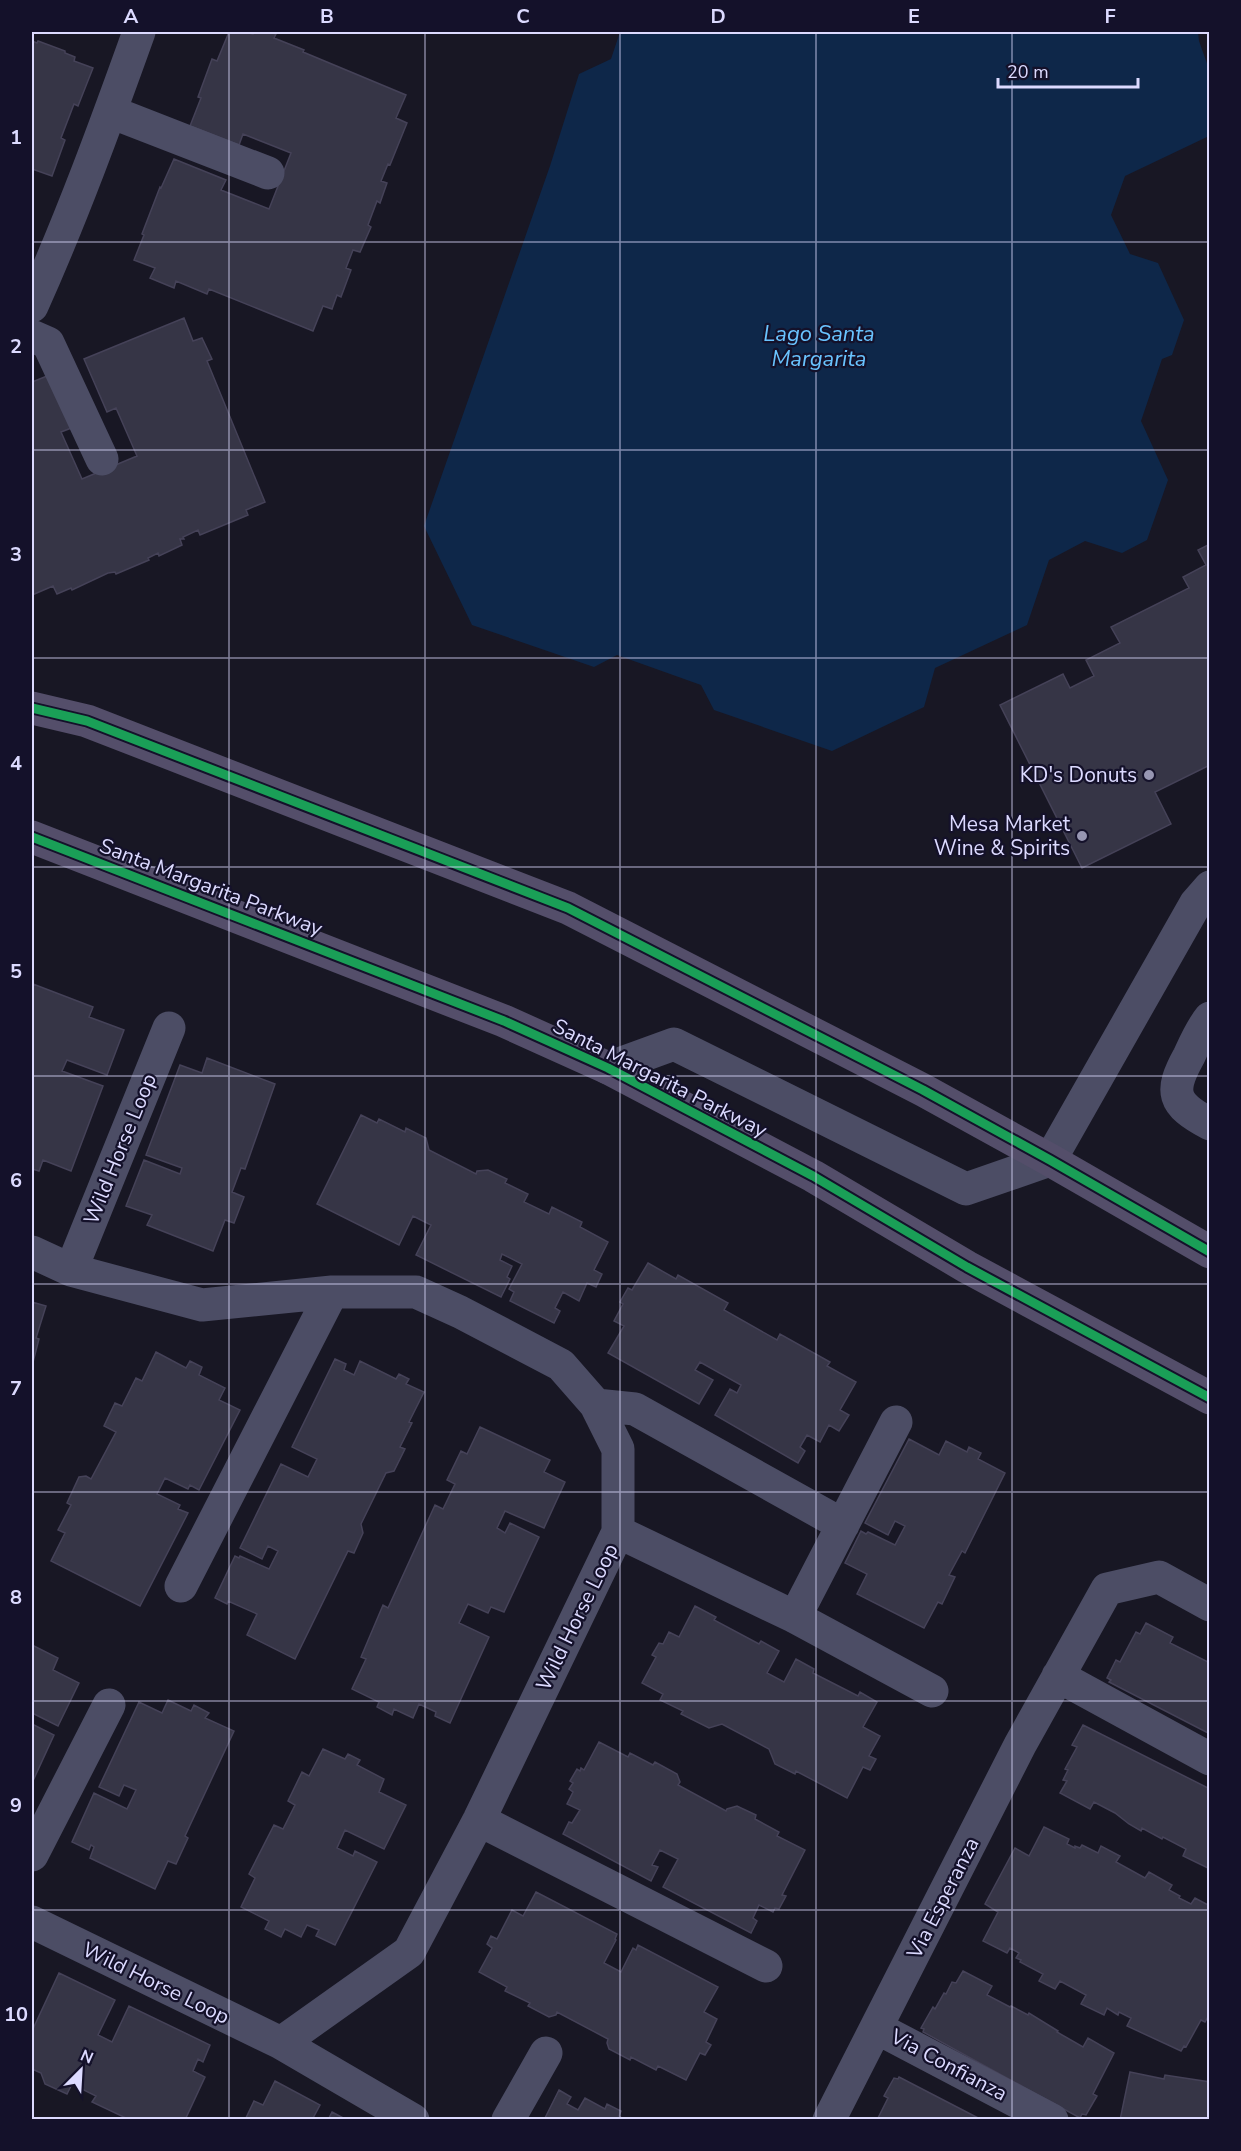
<svg xmlns="http://www.w3.org/2000/svg" width="1241" height="2151" viewBox="0 0 1241 2151" font-family="'Nunito Sans',sans-serif">
	<style>
		.water { fill: #0e2749 }
		.building { fill: #363546; stroke: #454258; stroke-width: 1.5 }
		.lines { fill: none; stroke-linecap: round; stroke-linejoin: round }
		.minor { stroke: #4c4d65; stroke-width: 33 }
		.major { stroke: #544e6a; stroke-width: 33 }
		.cycleway-casing { stroke: #14112a; stroke-width: 13 }
		.cycleway { stroke: #1a9f57; stroke-width: 9 }
		.grid { fill: none; stroke: #dcdaff; stroke-width: 1.5; stroke-opacity: 0.55 }
		.poi-dot { fill: #9796b2; stroke: #14112a; stroke-width: 2 }
		.labels { text-anchor: middle; dominant-baseline: central; stroke-width: 4.5; stroke-linejoin: round; paint-order: stroke }
		.poi-label { font-size: 21px; fill: #dcdaff; stroke: #14112a; text-anchor: end }
		.street-label { font-size: 21px; fill: #dcdaff; stroke: #14112a }
		.water-label { font-size: 22px; font-style: italic; fill: #69c3fe; stroke: #14112a }
		.neatline { fill: none; stroke: #dcdaff; stroke-width: 2 }
		.grid-label { font-size: 20px; text-anchor: middle; font-weight: bold; fill: #dcdaff }
	</style>
	<rect width="100%" height="100%" fill="#181724"/>
	<path class="water" d="M620,32L635,34L640,32H1198L1199,41L1209,69V136L1125,176L1111,215L1130,254L1158,263L1184,320L1172,355L1162,359L1141,421L1168,480L1147,540L1122,553L1085,541L1049,560L1027,625L935,668L924,707L832,751L714,710L701,685L617,655L594,667L472,625L424,526L550,166L579,74L611,59Z"/>
	<path class="building" d="M229,32H246L253,34L254,32H269L276,34L274,38L304,50L303,52L406,95L396,118L407,123L390,165L388,164L381,181L387,183L380,203L377,201L368,225L371,227L360,252L353,250L346,268L351,270L341,297L337,295L332,309L323,306L313,331L209,289L207,294L176,281L174,288L150,278L155,268L134,260L144,235L142,234L160,187L161,188L174,159L226,180L221,190L269,209L291,153L243,134L239,145L190,126L201,98L198,97L212,59L217,61Z
		M32,41L37,43L38,41L65,51V53L75,57L74,61L93,68L78,106L74,104L61,138L65,140L52,176L32,169Z
		M184,318L193,341L202,338L212,359L207,361L265,502L246,510L248,515L200,535L198,530L183,537L184,539H180L182,545L159,556L158,553L148,558L149,560L116,574L115,572L108,573L72,590L71,588L57,594L53,586L32,595V382L52,374L74,427L61,432L82,479L137,456L116,408L107,412L84,359Z
		M1210,544V765L1155,792L1171,824L1082,868L1000,705L1063,674L1070,688L1094,676L1086,660L1120,643L1111,627L1189,588L1183,577L1206,565L1198,550Z
		M33,984L93,1007L89,1017L124,1030L107,1075L67,1060L62,1071L103,1086L71,1171L43,1160L39,1171L32,1169V989Z
		M207,1058L275,1084L245,1169L241,1168L232,1192L244,1197L234,1223L225,1220L213,1251L147,1225L152,1215L126,1206L144,1160L180,1174L182,1168L146,1155L180,1065L202,1073Z
		M361,1115L377,1123L379,1119L405,1132L406,1128L426,1138L429,1150L476,1174L477,1171L488,1170L507,1179L505,1183L528,1194L524,1202L549,1214L552,1207L582,1222L580,1227L608,1242L594,1270L602,1274L596,1287L587,1283L579,1301L563,1292L555,1308L560,1311L554,1323L510,1301L514,1292L509,1289L522,1264L502,1254L500,1260L512,1266L507,1277L510,1279L501,1297L416,1255L431,1225L413,1216L399,1245L317,1204Z
		M648,1263L676,1279L678,1275L728,1303L724,1310L777,1340L780,1334L830,1362L827,1366L856,1382L840,1410L849,1415L839,1431L829,1425L820,1442L807,1435L800,1447L805,1451L798,1463L715,1415L730,1389L737,1393L741,1385L700,1362L695,1370L713,1380L699,1404L608,1353L624,1326L614,1321L623,1304L620,1302L628,1288L632,1290Z
		M32,1302L46,1306L36,1338L39,1339L32,1366Z
		M156,1352L186,1368L190,1361L202,1367L199,1375L225,1388L219,1400L240,1410L199,1490L190,1485L188,1489L165,1478L157,1494L180,1505L178,1509L188,1513L140,1606L51,1561L65,1533L58,1530L71,1505L67,1503L79,1477L86,1476L91,1479L116,1432L104,1426L115,1403L122,1406L136,1378L142,1381Z
		M335,1359L346,1364L344,1370L354,1375L360,1361L396,1379L399,1374L409,1379L406,1384L424,1392L409,1422L412,1423L400,1447L405,1449L394,1471L386,1473L361,1524L363,1533L354,1553L348,1551L295,1659L247,1635L257,1614L228,1601L227,1604L215,1598L235,1556L239,1558L240,1556L269,1569L278,1551L268,1546L262,1559L240,1548L281,1464L308,1477L317,1459L292,1447Z
		M480,1427L550,1460L544,1472L565,1482L544,1528L505,1511L497,1528L505,1533L510,1523L539,1537L504,1612L491,1607L488,1613L468,1604L459,1623L489,1637L450,1723L435,1716L436,1712L419,1704L413,1718L394,1709L392,1715L377,1707L379,1702L352,1689L366,1659L361,1657L383,1605L388,1608L435,1505L443,1509L455,1484L447,1480L461,1451L467,1454Z
		M909,1439L939,1455L946,1441L967,1452L969,1447L981,1453L978,1459L1005,1473L965,1553L962,1551L949,1575L955,1577L942,1604L938,1602L924,1628L857,1594L867,1574L845,1563L861,1531L866,1534L868,1532L895,1545L905,1526L895,1521L888,1535L865,1523Z
		M695,1606L716,1617L714,1620L759,1644L761,1641L779,1651L767,1673L784,1682L796,1659L814,1669L813,1673L858,1696L860,1692L877,1702L863,1727L880,1736L869,1756L876,1759L870,1770L863,1767L847,1798L796,1771L795,1774L775,1764L769,1749L722,1724L709,1728L681,1714L683,1711L660,1700L663,1694L642,1683L656,1657L652,1655L659,1643L663,1644L669,1632L679,1637Z
		M1146,1623L1173,1637L1170,1643L1210,1663V1734L1109,1682L1111,1680L1107,1678L1116,1660L1120,1662L1136,1632L1140,1634Z
		M32,1645L58,1658L53,1670L79,1683L58,1726L32,1713Z
		M168,1700L191,1711L194,1705L209,1713L205,1718L234,1731L185,1836L188,1838L176,1864L168,1861L155,1889L90,1858L94,1847L91,1845L89,1850L72,1842L94,1793L127,1809L136,1790L124,1785L119,1796L99,1787L139,1702L162,1713Z
		M32,1724L54,1735L32,1783Z
		M1083,1725L1210,1789V1869L1183,1856L1186,1849L1163,1837L1162,1839L1142,1828L1141,1831L1129,1824L1115,1813L1094,1802L1090,1809L1060,1793L1067,1781L1063,1780L1068,1770L1065,1769L1077,1747L1072,1745Z
		M599,1742L628,1757L630,1753L653,1765L655,1762L677,1774L680,1782L678,1785L726,1811L727,1809L737,1806L756,1815L755,1819L779,1832L777,1836L805,1850L782,1895L786,1896L779,1909L775,1908L773,1912L759,1905L753,1918L757,1921L751,1933L663,1887L678,1859L660,1850L652,1865L658,1867L651,1881L563,1834L569,1822L572,1823L580,1810L567,1804L573,1792L569,1789L573,1783L570,1781L577,1769L580,1771L581,1768L584,1770Z
		M323,1749L345,1759L348,1754L360,1760L357,1765L384,1779L379,1792L406,1805L384,1849L345,1830L337,1848L353,1856L355,1851L377,1862L335,1945L316,1936L319,1930L307,1925L301,1937L285,1929L281,1937L265,1929L269,1921L241,1907L255,1878L249,1874L274,1825L283,1829L295,1805L288,1801L302,1772L309,1776Z
		M1044,1827L1069,1839L1067,1844L1075,1848V1846L1080,1848L1082,1845L1098,1853L1101,1846L1120,1856L1116,1862L1145,1878L1149,1872L1172,1885L1169,1890L1180,1896L1179,1898L1191,1904L1195,1898L1210,1906V2013L1205,2022L1201,2020L1186,2047L1184,2046L1181,2051L1127,2026L1131,2018L1119,2012L1118,2015L1107,2008L1104,2015L1081,2004L1086,1995L1060,1981L1055,1989L1039,1981L1043,1974L1020,1962L1021,1960L1016,1958L1019,1953L1010,1948L1007,1953L983,1941L998,1912L985,1904L1015,1848L1029,1856Z
		M536,1892L617,1934L615,1939L616,1940L604,1963L621,1972L633,1948L636,1950L638,1945L718,1987L704,2012L717,2019L706,2042L711,2045L705,2055L700,2053L686,2080L658,2066L656,2070L631,2057L630,2060L609,2049L607,2043L608,2039L557,2012L556,2015L549,2017L528,2006L530,2003L505,1991L507,1987L479,1972L492,1948L487,1944L491,1936L497,1939L512,1910L523,1916Z
		M963,1971L992,1986L987,1995L1010,2007L1011,2006L1028,2015L1029,2013L1058,2031L1057,2032L1083,2047L1088,2038L1114,2053L1093,2094L1097,2096L1086,2115L1082,2114L1080,2118L923,2032L924,2029L921,2028L933,2007L935,2009L944,1993L946,1994L952,1982L956,1983Z
		M59,1973L115,2000L98,2035L112,2042L129,2006L210,2045L203,2062L198,2059L193,2071L205,2077L185,2120H130L92,2102L96,2096L72,2084L67,2094L45,2084L41,2073L32,2069V2031Z
		M1130,2072L1164,2079L1165,2075L1210,2082V2120H1120Z
		M899,2077L982,2120H877L888,2098L884,2096L894,2078L898,2079Z
		M275,2081L320,2105L312,2120H245L254,2101L263,2105Z
		M559,2090L571,2097L567,2104L578,2110L585,2098L605,2109L607,2104L621,2111L619,2116L625,2120H544Z
		M332,2112L347,2120H328Z"/>
	<g class="lines">
		<path class="minor" d="M111,112L268,173
			M32,306C72,217 106,124 139,32
			M32,336L48,343L102,459
			M1210,1018C1201,1029 1195,1043 1189,1056C1169,1092 1172,1104 1210,1124
			M608,1068L674,1044L966,1189L1050,1160L1196,903L1210,887
			M32,1252L71,1270L202,1305L332,1292H416L460,1312L561,1365L596,1405L618,1449V1532L479,1820L409,1952L281,2043
			M71,1270L169,1028
			M596,1405L635,1409L843,1525
			M618,1532L795,1617L932,1691
			M181,1586L332,1292
			M795,1617L896,1422
			M1058,1676L1210,1759
			M479,1820L766,1966
			M32,1855L109,1705
			M32,1922L281,2043L413,2120
			M877,2028L1052,2120
			M508,2120L546,2053
			M829,2120L1020,1745L1107,1589L1159,1577L1210,1605"/>
		<path class="major" d="M32,708L87,721L568,908L923,1090L1050,1160L1210,1252
			M32,837L504,1021L608,1068L813,1176L967,1267L1210,1398"/>
		<defs>
			<path id="cycleway" d="M32,708L87,721L568,908L923,1090L1050,1160L1210,1252
				M32,837L504,1021L608,1068L813,1176L967,1267L1210,1398"/>
		</defs>
		<use href="#cycleway" class="cycleway-casing"/>
		<use href="#cycleway" class="cycleway"/>
	</g>
	<path class="grid" d="M229,32V2120M425,32V2120M620,32V2120M816,32V2120M1012,32V2120M32,242H1210M32,450H1210M32,658H1210M32,867H1210M32,1076H1210M32,1284H1210M32,1492H1210M32,1701H1210M32,1910H1210"/>
	<g class="poi-dot">
		<circle cx="1149" cy="775" r="6"/>
		<circle cx="1082" cy="836" r="6"/>
	</g>
	<g class="labels">
		<g class="poi-label">
			<text x="1137" y="775">KD's Donuts</text>
			<text x="1070" y="824">Mesa Market<tspan x="1070" dy="24">Wine &amp; Spirits</tspan></text>
		</g>
		<g class="street-label">
			<text transform="translate(211 887) rotate(21)">Santa Margarita Parkway</text>
			<text transform="translate(660 1078) rotate(27)">Santa Margarita Parkway</text>
			<text transform="translate(120 1149) rotate(-68)">Wild Horse Loop</text>
			<text transform="translate(577 1617) rotate(-64)">Wild Horse Loop</text>
			<text transform="translate(943 1898) rotate(-63)">Via Esperanza</text>
			<text transform="translate(156 1983) rotate(26)">Wild Horse Loop</text>
			<text transform="translate(949 2065) rotate(28)">Via Confianza</text>
		</g>
		<g class="water-label">
			<text x="819" y="334">Lago Santa<tspan x="819" dy="25">Margarita</tspan></text>
		</g>
	</g>
	<rect width="1241" height="2151" fill="none" stroke="#14112a" stroke-width="66"/>
	<g transform="translate(81 2070) rotate(24)" stroke="#14112a" stroke-width="4.5" paint-order="stroke">
	<path d="M0-4.5L10 22L0 15L-10 22Z" fill="#dcdaff"/>
	<text y="-9" font-size="16" font-weight="bold" text-anchor="middle" fill="#dcdaff">N</text>
	</g>
	<path d="M998 78v9h140v-9" fill="none" stroke="#dcdaff" stroke-width="3"/>
	<text x="1007" y="78" font-size="18" fill="#dcdaff" stroke="#14112a" stroke-width="4.5" paint-order="stroke">20 m</text>
	<rect x="33" y="33" width="1175" height="2085" class="neatline"/>
	<g class="grid-label">
		<text x="131" y="23">A</text>
		<text x="327" y="23">B</text>
		<text x="523" y="23">C</text>
		<text x="718" y="23">D</text>
		<text x="914" y="23">E</text>
		<text x="1110" y="23">F</text>
		<text x="16" y="144">1</text>
		<text x="16" y="353">2</text>
		<text x="16" y="561">3</text>
		<text x="16" y="770">4</text>
		<text x="16" y="978">5</text>
		<text x="16" y="1187">6</text>
		<text x="16" y="1395">7</text>
		<text x="16" y="1604">8</text>
		<text x="16" y="1812">9</text>
		<text x="16" y="2021">10</text>
	</g>
</svg>
